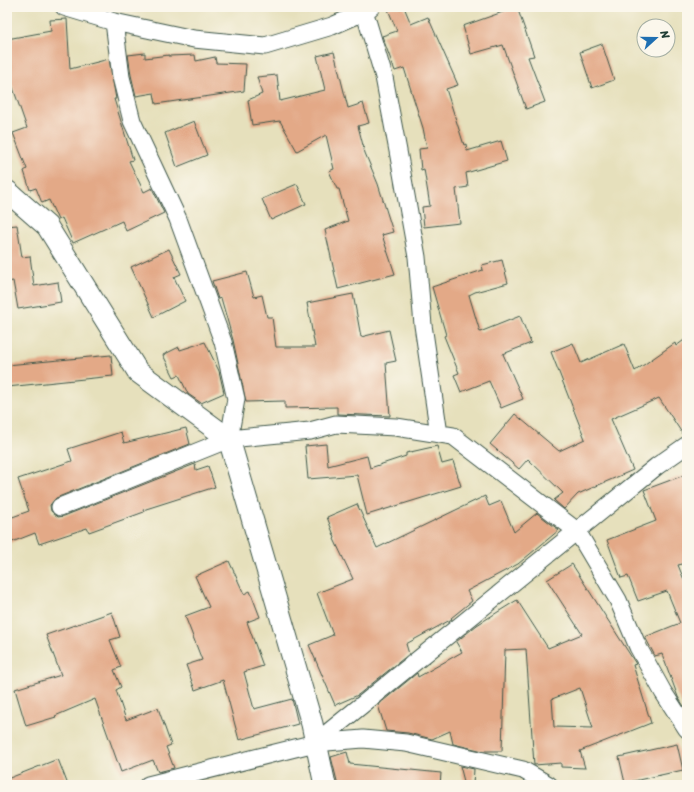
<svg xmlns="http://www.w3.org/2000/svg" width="694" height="792" viewBox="0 0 694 792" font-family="Sriracha,sans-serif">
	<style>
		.building { fill: #e3a987; fill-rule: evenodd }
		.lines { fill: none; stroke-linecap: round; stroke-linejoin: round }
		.minor-casing { stroke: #3d5548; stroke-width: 19 }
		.tertiary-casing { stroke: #3d5548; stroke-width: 23 }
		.minor { stroke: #fff; stroke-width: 17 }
		.tertiary { stroke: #fff; stroke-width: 21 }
	</style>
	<rect width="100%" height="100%" fill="#fbf7ec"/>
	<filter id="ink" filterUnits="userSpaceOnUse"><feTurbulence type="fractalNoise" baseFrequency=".025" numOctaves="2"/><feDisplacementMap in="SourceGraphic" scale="8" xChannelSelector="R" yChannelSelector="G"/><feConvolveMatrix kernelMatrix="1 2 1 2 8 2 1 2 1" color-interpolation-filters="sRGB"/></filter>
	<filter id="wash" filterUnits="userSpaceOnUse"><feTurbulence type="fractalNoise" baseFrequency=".012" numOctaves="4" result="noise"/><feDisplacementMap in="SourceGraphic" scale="16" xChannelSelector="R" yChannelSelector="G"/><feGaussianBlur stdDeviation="0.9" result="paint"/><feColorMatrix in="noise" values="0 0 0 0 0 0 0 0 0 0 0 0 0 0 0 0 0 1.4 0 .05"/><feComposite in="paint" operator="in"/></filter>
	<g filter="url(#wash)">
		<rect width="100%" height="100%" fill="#e6e0bc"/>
		<g id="blocks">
			<path class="building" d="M387,7H404L411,24L428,17L458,85L446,89L464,145L466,144L467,151L501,141L507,161L466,173L468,187L456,189L460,223L424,227L422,207L430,206L424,169L421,170L419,149L427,148L423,128L404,68L395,71L382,36L397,31Z
				M517,7L534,56L528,57L545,102L526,109L503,45L471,54L463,26Z
				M67,19L70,69L109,59L116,99H114L133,160L129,161L144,192L152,188L164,213L126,231L122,221L73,243L62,218L58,220L49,200L42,203L36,188L30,190L24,171L27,169L13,133L27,128L12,85L7,87V39L51,31L50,20Z
				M602,44L614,80L592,88L580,52Z
				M334,52L348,108L363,103L369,123L358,126L365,153L378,184L393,232L382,235L395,274L338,289L325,230L348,221L339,189H337L329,171L334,169L326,135L297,151L280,121L252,125L248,100L262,94L257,77L277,75L280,101L325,90L317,56Z
				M145,53V58L169,55V56L195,55L196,61L215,57L216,63L246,64L244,91L156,104L154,93L136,96L131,75L128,55Z
				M194,121L207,155L177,167L165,133Z
				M297,184L306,204L271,220L262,199Z
				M17,225L22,257L30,256L34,286L58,282L61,302L18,309L13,281L7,282V226Z
				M169,249L181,274L174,277L185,301L154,317L131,267Z
				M502,260L508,283L475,292L469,295L480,332L520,316L531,343L503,354L523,399L501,408L489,381L461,392L454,375L459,373L444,336L446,335L432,287L483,270L482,265Z
				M247,272L254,297L262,295L267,317H272L276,347H315L307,303L353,294L361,337L389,330L396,361L386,363L390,416L337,414V407L285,408V401L246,402L233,340L221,298L218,299L212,281Z
				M687,338V435L684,436L659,398L611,419L633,470L578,494L564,509L554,500L563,493L528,459L519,469L490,444L515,414L559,451L585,439L551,352L573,343L581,363L624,344L635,371L675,343L676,346Z
				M205,342L219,371L224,393L201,403L188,394L179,375L174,377L163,355L179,347L180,350Z
				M111,355L113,376L7,387V365Z
				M186,428L190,444L56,498L50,505L51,511L58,517L64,516L195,464L196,470L208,466L215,487L143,510L144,512L89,532L87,528L39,544L35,533L7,544V519L29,511L18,479L72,461L68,449L121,432L124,443Z
				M326,444L328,466L367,456L370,468L406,456V453L437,446L442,464L453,461L461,486L367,515L357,475L308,479L305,446Z
				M687,474V563L678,565L687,587V711L678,697L662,654L655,656L645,637L680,623L667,591L638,601L628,576L621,578L607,540L656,521L644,490Z
				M485,496L489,506L501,501L514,532L537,513L559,530L518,564L467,591L472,601L451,618L452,619L406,644L409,654L358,695L335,705L309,645L333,635L317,593L353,579L334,539L335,538L327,517L357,504L377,548Z
				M229,561L244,594L250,591L260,617L247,622L263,666L244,672L254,709L292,699L298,724L239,740L223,680L195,690L186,665L202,660L185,616L209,607L195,576Z
				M572,564L636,664L633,665L651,723L580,751L585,768L561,767V763L534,765L526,649L505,650L502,751H483L453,744L450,731L432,739L408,733L386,731L378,705L417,673L418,677L462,652L456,642L477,625L517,600L548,648L582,634L547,580ZM580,688L593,728L554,727L552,699Z
				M112,612L120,637L110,640L121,667L114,670L121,687L116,690L126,720L158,708L171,745L166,747L174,768L158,772L153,760L121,772L95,699L55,716L56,717L26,726L15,689L61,675L46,635Z
				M677,744L683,770L625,783L619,757Z
				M347,752L350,764L441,773L440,785H338L331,757Z
				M58,759L68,785H7V779Z
				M460,766L474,769L473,785H465Z"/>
		</g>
	</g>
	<g filter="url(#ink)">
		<use href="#blocks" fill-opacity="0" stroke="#3d5548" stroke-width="1"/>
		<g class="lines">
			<defs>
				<path id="minor" d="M64,7L114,22L194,39L265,46L332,26L364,12L371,7
					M363,7L384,77L398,151L417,257L423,325L439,434
					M114,22L121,77L132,121L178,219L223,342L236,399L229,439
					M60,507L229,439L310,431L336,424L396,427L453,436L577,531L618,600L638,647L663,692L687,729
					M315,743L363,739L406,743L523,770L549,785
					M148,785L315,743L657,466L687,445"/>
				<path id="tertiary" d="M7,191L47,226L138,372L229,439L312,724L325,785"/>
			</defs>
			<use href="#minor" class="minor-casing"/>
			<use href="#tertiary" class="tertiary-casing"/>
			<use href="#minor" class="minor"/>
			<use href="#tertiary" class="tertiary"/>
		</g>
	</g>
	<rect width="694" height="792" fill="none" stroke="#fbf7ec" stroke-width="24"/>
	<g transform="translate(656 38) rotate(69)"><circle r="19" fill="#fbf7ec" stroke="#a3ada2"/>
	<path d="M0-3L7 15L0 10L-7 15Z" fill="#1f6fb2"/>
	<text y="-6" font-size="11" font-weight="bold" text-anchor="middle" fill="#1f3d34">N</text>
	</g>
</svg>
